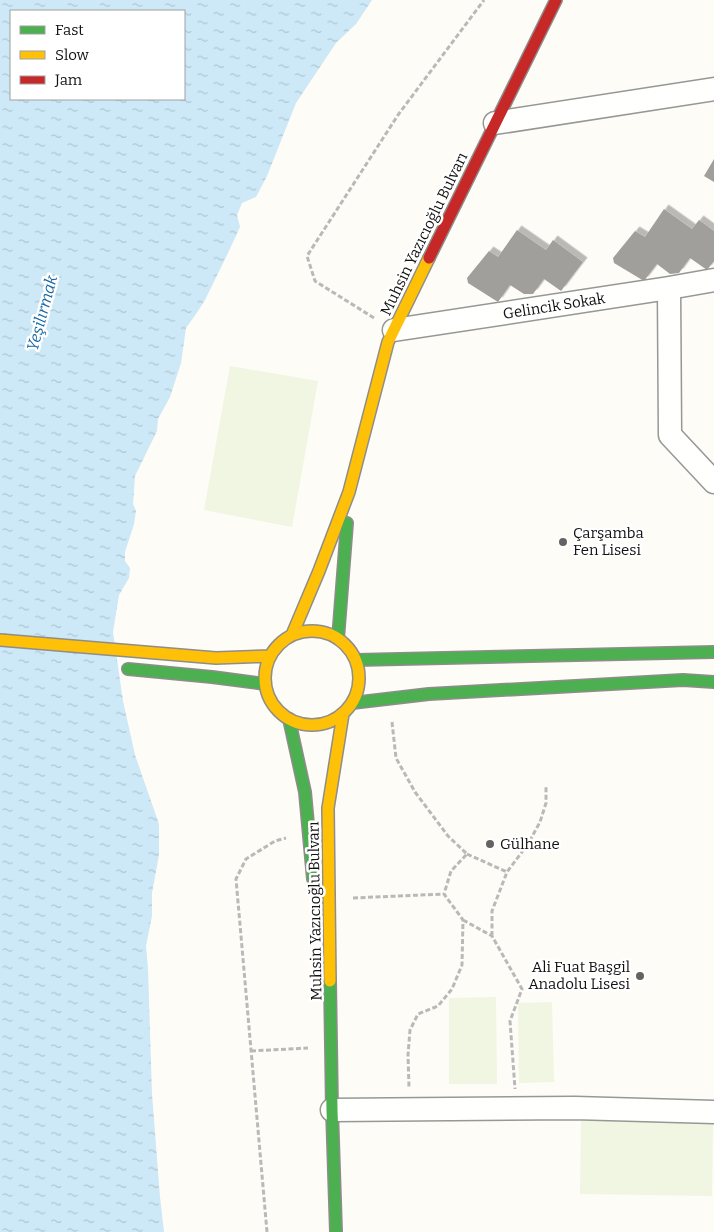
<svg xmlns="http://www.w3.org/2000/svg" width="714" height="1232" viewBox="0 0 714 1232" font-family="Bitter,serif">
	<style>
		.pitch { fill: #f0f6e1 }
		.water { fill: url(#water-ripples); fill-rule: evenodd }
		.building { fill: #a19f9c; filter: url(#shadow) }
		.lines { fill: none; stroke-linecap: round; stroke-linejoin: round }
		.street-casing { stroke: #979795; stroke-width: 25 }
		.fast-casing { stroke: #8e8d8b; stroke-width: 14 }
		.slow-casing { stroke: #8e8d8b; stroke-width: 14 }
		.jam-casing { stroke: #8e8d8b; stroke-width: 14 }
		.path { stroke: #b9b9b8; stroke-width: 3; stroke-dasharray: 5 2.5; stroke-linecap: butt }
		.street { stroke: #fffffe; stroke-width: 22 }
		.fast { stroke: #4caf50; stroke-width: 11 }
		.slow { stroke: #ffc107; stroke-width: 11 }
		.jam { stroke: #c62828; stroke-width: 11 }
		.poi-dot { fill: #646362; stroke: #fff; stroke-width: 2 }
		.labels { text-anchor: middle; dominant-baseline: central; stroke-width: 5; stroke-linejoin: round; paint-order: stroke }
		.street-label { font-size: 15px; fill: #111; stroke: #fff }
		.poi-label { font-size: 15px; fill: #111; stroke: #fff; text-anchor: start }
		.water-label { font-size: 16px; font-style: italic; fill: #1768a6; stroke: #fff }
	</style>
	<defs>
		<pattern id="water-ripples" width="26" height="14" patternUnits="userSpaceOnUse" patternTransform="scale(1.25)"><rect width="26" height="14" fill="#cde8f7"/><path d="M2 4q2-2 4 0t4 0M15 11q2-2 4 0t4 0" fill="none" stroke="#afc6d3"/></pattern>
		<filter id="shadow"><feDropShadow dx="4.5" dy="-4.5" stdDeviation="0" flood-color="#0004"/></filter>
	</defs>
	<rect width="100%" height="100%" fill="#fdfcf7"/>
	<path class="pitch" d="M230,366L318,381L292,527L204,510Z
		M496,997L497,1084H449V998Z
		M552,1002L554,1082L519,1083L518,1003Z
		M581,1119L713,1121L712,1196L580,1194Z"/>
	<path class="water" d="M0,0H372L356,24L336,43L296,103L267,176L256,197L242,203L237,215L240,227L227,255L205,300L196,314L186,328L181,363L170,397L158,419L157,431L135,476L133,504L136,511L134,524L125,552V561L130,568L129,578L119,595L113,632L123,701L135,755L159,824V855L152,893V916L146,946L148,969L152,1094L160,1197L164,1232H0ZM11,11H184V99H11Z"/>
	<path class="building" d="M714,159V182L704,176Z
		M664,209L692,229L699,220L714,231V261L707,270L690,258L679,273L670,274L657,264L644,281L614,263L613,258L635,231L645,237Z
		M517,230L546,250L553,240L583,262L561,291L544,279L533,294H524L510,285L498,302L468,283L467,278L489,251L498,257Z"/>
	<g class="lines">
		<defs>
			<path id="street" d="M495,123L714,89
				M669,288L670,435L714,482
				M394,330L669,288L714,280
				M332,1110L575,1108L714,1112"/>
			<path id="fast" d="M338,639L347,523
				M356,660L714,652
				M128,669L212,677L265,684
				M352,703L429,694L683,680L714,682
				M289,719L305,792L313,879
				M330,981L332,1110L336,1232"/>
			<path id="slow" d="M265 678a47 47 0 1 1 94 0a47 47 0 1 1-94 0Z
				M292,635L319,571L349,492L388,342L429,258
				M0,640L216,658L270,656
				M330,981L328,808L343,714"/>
			<path id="jam" d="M429,258L556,0"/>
		</defs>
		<use href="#street" class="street-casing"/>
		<use href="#fast" class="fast-casing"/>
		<use href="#slow" class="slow-casing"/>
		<use href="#jam" class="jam-casing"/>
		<path class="path" d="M374,318L315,281L307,256L398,115L484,0
			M392,722L396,758L415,792L448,836L467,854L451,871L444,894L463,920L462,965L452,989L438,1006L418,1014L410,1030L408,1055L409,1088
			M467,854L507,872
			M353,898L444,894
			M463,920L492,936L522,989L510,1021L515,1089
			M492,936V911L507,872L528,844L540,822L546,803V786
			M251,1051L308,1048
			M267,1232L236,879L246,859L275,841L286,838"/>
		<use href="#street" class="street"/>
		<use href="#fast" class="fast"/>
		<use href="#slow" class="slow"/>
		<use href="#jam" class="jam"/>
	</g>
	<g class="poi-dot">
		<circle cx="563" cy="542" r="5"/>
		<circle cx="490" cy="844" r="5"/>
		<circle cx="640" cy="976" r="5"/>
	</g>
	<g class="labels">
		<g class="street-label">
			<text transform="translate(424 234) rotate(-64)">Muhsin Yazıcıoğlu Bulvarı</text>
			<text transform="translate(554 306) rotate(-9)">Gelincik Sokak</text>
			<text transform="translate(315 911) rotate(-91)">Muhsin Yazıcıoğlu Bulvarı</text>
		</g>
		<g class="poi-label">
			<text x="573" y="533">Çarşamba<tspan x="573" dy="17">Fen Lisesi</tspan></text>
			<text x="500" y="844">Gülhane</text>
			<text x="630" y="967" text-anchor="end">Ali Fuat Başgil<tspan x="630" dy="17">Anadolu Lisesi</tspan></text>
		</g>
		<g class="water-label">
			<text transform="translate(42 313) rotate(-75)">Yeşilırmak</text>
		</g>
	</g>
	<rect x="10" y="10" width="175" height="90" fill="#ffffff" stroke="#a0a0a0"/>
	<rect x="20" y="26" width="25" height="8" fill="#4caf50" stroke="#a0a0a0"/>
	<text x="55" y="35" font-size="15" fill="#111111">Fast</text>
	<rect x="20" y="51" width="25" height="8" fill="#ffc107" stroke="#a0a0a0"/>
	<text x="55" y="60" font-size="15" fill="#111111">Slow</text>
	<rect x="20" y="76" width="25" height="8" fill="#c62828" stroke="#a0a0a0"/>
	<text x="55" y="85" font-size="15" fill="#111111">Jam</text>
</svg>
